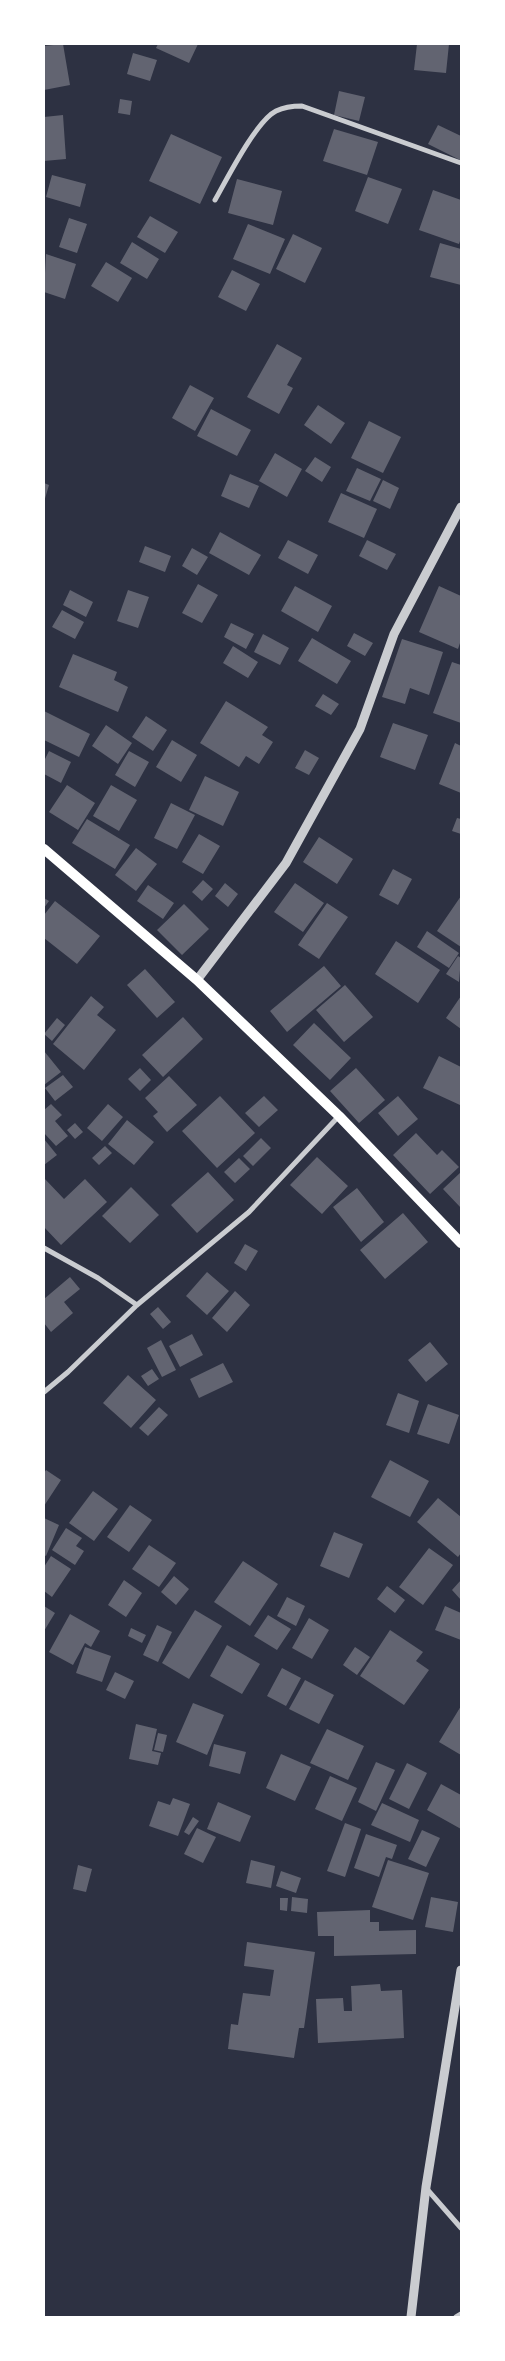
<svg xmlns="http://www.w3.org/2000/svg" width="505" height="2361" viewBox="0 0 505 2361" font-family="'PT Sans',sans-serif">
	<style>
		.building { fill: #626471 }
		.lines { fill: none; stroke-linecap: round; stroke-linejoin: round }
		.minor { stroke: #caccd0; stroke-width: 5 }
		.tertiary { stroke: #caccd0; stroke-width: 9 }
		.secondary { stroke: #fff; stroke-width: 10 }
	</style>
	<rect width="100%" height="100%" fill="#2d3142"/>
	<path class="building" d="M63,44L70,85L44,90V46Z
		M158,44H198L189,63L156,48Z
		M417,44H449L446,73L414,70Z
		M133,53L157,60L150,81L127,74Z
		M339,91L365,97L359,121L334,115Z
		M120,99L132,101L130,115L118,113Z
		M63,115L66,159L44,161V117Z
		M438,125L461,136L460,160L428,144Z
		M334,129L378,142L367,175L323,161Z
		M171,134L222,157L200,204L149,181Z
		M52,175L86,184L80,207L46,197Z
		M368,177L402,189L388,224L355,211Z
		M237,179L282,191L273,225L228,213Z
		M433,190L461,200V238L459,244L419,230Z
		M150,216L178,232L165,253L137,237Z
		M69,218L87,224L77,253L59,247Z
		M248,224L285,239L270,274L233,259Z
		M293,234L322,248L305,283L276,269Z
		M132,242L159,259L147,279L120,263Z
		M440,243L461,249V285L430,277Z
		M46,254L76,264L65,299L44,292Z
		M106,262L132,278L118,302L91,286Z
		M232,270L260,284L246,311L218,297Z
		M277,344L302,358L287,385L293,388L279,414L247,397Z
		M190,385L214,398L195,431L172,418Z
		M318,405L345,423L331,444L304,425Z
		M211,409L251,430L237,456L197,436Z
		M369,421L401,437L383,473L351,458Z
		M275,453L302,469L287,497L259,481Z
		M315,457L331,467L322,482L305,471Z
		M357,468L381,479L370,501L346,491Z
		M230,474L259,486L249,508L221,496Z
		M383,480L399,488L390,509L373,501Z
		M44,483L49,485L44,502Z
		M341,493L377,509L364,538L328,522Z
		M220,532L261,555L249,575L209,553Z
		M288,540L318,555L308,574L278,558Z
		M367,540L396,554L387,570L359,556Z
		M145,546L171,556L165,572L139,562Z
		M192,548L208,557L197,575L182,566Z
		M198,584L218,595L202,623L182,613Z
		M295,586L332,606L318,632L281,611Z
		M439,586L461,596V640L458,649L419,632Z
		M70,590L93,602L86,617L63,605Z
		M128,590L149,597L138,628L117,621Z
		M62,610L84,622L75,639L52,627Z
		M231,623L254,634L246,649L224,637Z
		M354,633L373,643L365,656L347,646Z
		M263,634L289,648L280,665L254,652Z
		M312,638L351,661L337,684L298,661Z
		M402,639L443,652L429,695L410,688L405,704L382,697Z
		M233,646L258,662L248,678L223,663Z
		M73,654L117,672L114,680L128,687L118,712L59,687Z
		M452,662L461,665V723L433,713Z
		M323,694L339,704L331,715L315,706Z
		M226,701L268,727L262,735L273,742L259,764L246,756L239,767L200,743Z
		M44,711L90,734L79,757L44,740Z
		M146,716L167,730L153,751L132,737Z
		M393,723L428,735L415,770L380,757Z
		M106,725L132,743L118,764L92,746Z
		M172,740L197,755L181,782L156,767Z
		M455,743L461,746V793L439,784Z
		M305,750L319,758L309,775L295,768Z
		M49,751L71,762L61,783L44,774V761Z
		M129,751L149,762L135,787L115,775Z
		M205,776L239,792L223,826L189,810Z
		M67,785L95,803L78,830L49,812Z
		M111,785L137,800L119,831L93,816Z
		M171,803L195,815L177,849L154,838Z
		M457,818L461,819V834L452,831Z
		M87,819L130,845L115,869L72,843Z
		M199,834L220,846L203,874L182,862Z
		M319,837L353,859L337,884L303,862Z
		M136,848L157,864L136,891L115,875Z
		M393,869L412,879L398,905L379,895Z
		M203,880L213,889L202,901L192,892Z
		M225,883L238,894L228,907L215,896Z
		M295,883L324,903L303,932L274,912Z
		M148,885L174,903L163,919L137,901Z
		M461,896V947L437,931Z
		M44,898L49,901L44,908Z
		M55,901L100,936L77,964L44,938V915Z
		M327,903L348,917L319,959L298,945Z
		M184,904L209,929L182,955L157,930Z
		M427,931L459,953L449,968L417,947Z
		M396,941L440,970L418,1003L375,974Z
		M458,956L461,958L459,982L446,974Z
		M324,966L341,986L287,1032L270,1011Z
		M145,969L175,1002L157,1018L127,985Z
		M345,985L373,1017L344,1042L316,1010Z
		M91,996L104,1007L97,1015L116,1030L84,1070L53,1044Z
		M461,996V1029L446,1018Z
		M183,1017L203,1039L163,1077L142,1055Z
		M57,1018L65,1025L52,1041L44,1034Z
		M314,1023L351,1058L330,1080L293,1045Z
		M44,1051L61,1072L44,1085Z
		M439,1056L461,1067L460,1105L423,1088Z
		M140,1068L151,1080L140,1091L128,1079Z
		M356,1068L385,1100L359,1123L330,1091Z
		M63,1075L73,1087L55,1101L45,1088Z
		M169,1076L197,1105L167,1132L153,1116L158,1112L145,1098Z
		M220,1096L255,1133L217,1168L182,1131Z
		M264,1096L278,1110L259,1127L245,1113Z
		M398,1096L418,1119L398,1136L378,1113Z
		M51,1104L62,1115L55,1121L68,1136L56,1146L44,1133V1110Z
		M108,1104L123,1117L102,1141L87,1128Z
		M127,1120L154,1142L134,1165L108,1144Z
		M75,1123L83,1132L75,1139L67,1130Z
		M416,1133L437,1155L442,1150L459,1167L430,1194L393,1155Z
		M261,1138L271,1148L253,1166L243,1156Z
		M44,1139L57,1155L44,1165Z
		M105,1146L112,1153L99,1165L92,1158Z
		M317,1157L348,1186L322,1214L290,1185Z
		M239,1158L250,1169L235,1183L224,1172Z
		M208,1172L234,1200L197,1233L171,1205Z
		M461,1172V1208L443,1189Z
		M44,1178L64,1199L85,1179L107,1202L61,1245L44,1227Z
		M131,1187L159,1215L130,1243L102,1216Z
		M357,1188L384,1222L361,1242L333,1207Z
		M403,1213L428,1242L385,1279L360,1250Z
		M245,1244L258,1251L246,1271L234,1263Z
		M207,1272L229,1291L207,1315L186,1296Z
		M70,1277L80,1289L64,1302L73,1313L51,1332L44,1323V1299Z
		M235,1291L250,1305L227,1332L212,1318Z
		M158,1307L171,1322L163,1329L150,1314Z
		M192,1334L203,1355L180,1367L169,1346Z
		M161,1340L176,1370L162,1377L147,1348Z
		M430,1342L448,1364L426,1382L408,1360Z
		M223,1363L233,1382L199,1398L190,1379Z
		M152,1369L159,1379L148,1386L141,1376Z
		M128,1375L156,1400L131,1428L103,1403Z
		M398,1393L419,1401L409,1433L386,1425Z
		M428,1404L459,1415L449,1444L417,1434Z
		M159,1407L168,1415L148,1436L139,1428Z
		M390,1460L429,1481L410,1517L371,1497Z
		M46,1470L61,1480L44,1506V1473Z
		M93,1491L118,1509L94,1541L69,1523Z
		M438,1498L461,1517V1553L458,1557L417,1522Z
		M130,1505L152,1520L129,1552L107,1537Z
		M44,1518L59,1525L46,1556L44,1555Z
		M66,1528L82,1538L76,1546L84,1551L75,1565L52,1550Z
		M334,1532L363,1544L349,1578L320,1566Z
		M149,1545L176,1563L159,1587L132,1569Z
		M429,1548L453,1565L423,1605L399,1587Z
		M51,1556L71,1569L52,1597L44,1591V1567Z
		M243,1561L278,1584L250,1626L214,1602Z
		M174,1576L189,1589L176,1605L161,1592Z
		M124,1580L142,1593L126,1617L108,1605Z
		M461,1580V1600L452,1590Z
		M387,1586L405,1600L395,1613L377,1599Z
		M287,1597L305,1606L296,1626L277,1616Z
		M44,1606L55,1613L44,1631Z
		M445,1606L461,1613V1640L435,1630Z
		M195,1610L222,1626L189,1679L162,1663Z
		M70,1614L100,1631L91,1647L85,1643L73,1665L49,1652Z
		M268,1615L291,1629L277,1650L254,1636Z
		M309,1618L329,1630L312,1659L292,1648Z
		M157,1625L172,1632L158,1662L143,1655Z
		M131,1628L146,1635L142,1643L128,1636Z
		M390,1630L423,1652L416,1661L429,1670L404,1705L360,1676Z
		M227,1645L260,1664L242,1694L210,1676Z
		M85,1647L111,1656L102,1682L76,1673Z
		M355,1647L370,1657L357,1675L343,1665Z
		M282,1668L301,1678L286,1706L267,1696Z
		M115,1672L134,1681L125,1699L106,1690Z
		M305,1680L334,1695L319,1724L289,1709Z
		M193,1703L224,1715L207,1755L176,1742Z
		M461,1706V1755L439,1742Z
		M136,1724L157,1729L152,1751L161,1753L158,1765L129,1759Z
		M327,1729L364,1746L348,1780L310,1763Z
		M158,1733L167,1735L163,1752L154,1750Z
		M214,1744L246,1752L240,1774L209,1766Z
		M281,1754L311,1767L295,1801L266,1788Z
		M376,1762L395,1770L376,1811L358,1802Z
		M407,1763L427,1773L409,1809L389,1799Z
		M330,1776L357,1788L342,1821L315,1809Z
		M441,1784L461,1795V1829L427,1810Z
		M173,1798L190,1804L178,1836L149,1826L158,1801L170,1805Z
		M218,1802L251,1816L240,1842L207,1829Z
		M382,1803L419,1820L410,1842L371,1825Z
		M193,1817L199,1821L189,1835L184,1832Z
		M345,1823L361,1829L345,1877L327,1871Z
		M197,1828L216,1837L203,1863L184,1854Z
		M422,1830L440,1838L426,1867L408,1859Z
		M366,1834L397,1845L392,1859L386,1857L379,1877L354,1868Z
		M251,1860L275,1866L271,1888L246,1883Z
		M388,1860L429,1873L413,1920L372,1907Z
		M78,1865L92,1869L86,1892L73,1889Z
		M281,1871L301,1878L296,1893L276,1886Z
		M292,1897L308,1899L307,1913L291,1911Z
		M431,1897L458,1902L453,1932L425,1927Z
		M280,1898H288L287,1911L280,1910Z
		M370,1910V1922H379V1931L416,1930V1954L334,1956V1936H318L317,1912Z
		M247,1942L315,1952L304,2028H299L294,2058L228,2049L231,2024L238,2025L243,1993L270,1996L274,1970L244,1966Z
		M380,1984L381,1991L402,1990L404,2038L318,2043L316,1999L343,1998L344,2011H352L351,1986Z"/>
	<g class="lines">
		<path class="minor" d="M215,200C227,179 256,121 276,111C284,107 292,106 302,106L461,163
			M44,1248L98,1278L137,1305
			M44,1392L68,1372L137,1305L249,1212L339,1116
			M426,2188L461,2228
			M456,2317L461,2314"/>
		<path class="tertiary" d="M197,980L286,863L360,729L394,634L461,507
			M411,2317L426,2187L461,1970"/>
		<path class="secondary" d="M44,849L197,980L339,1116L461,1243"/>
	</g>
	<rect width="505" height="2361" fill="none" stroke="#ffffff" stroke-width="90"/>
</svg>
